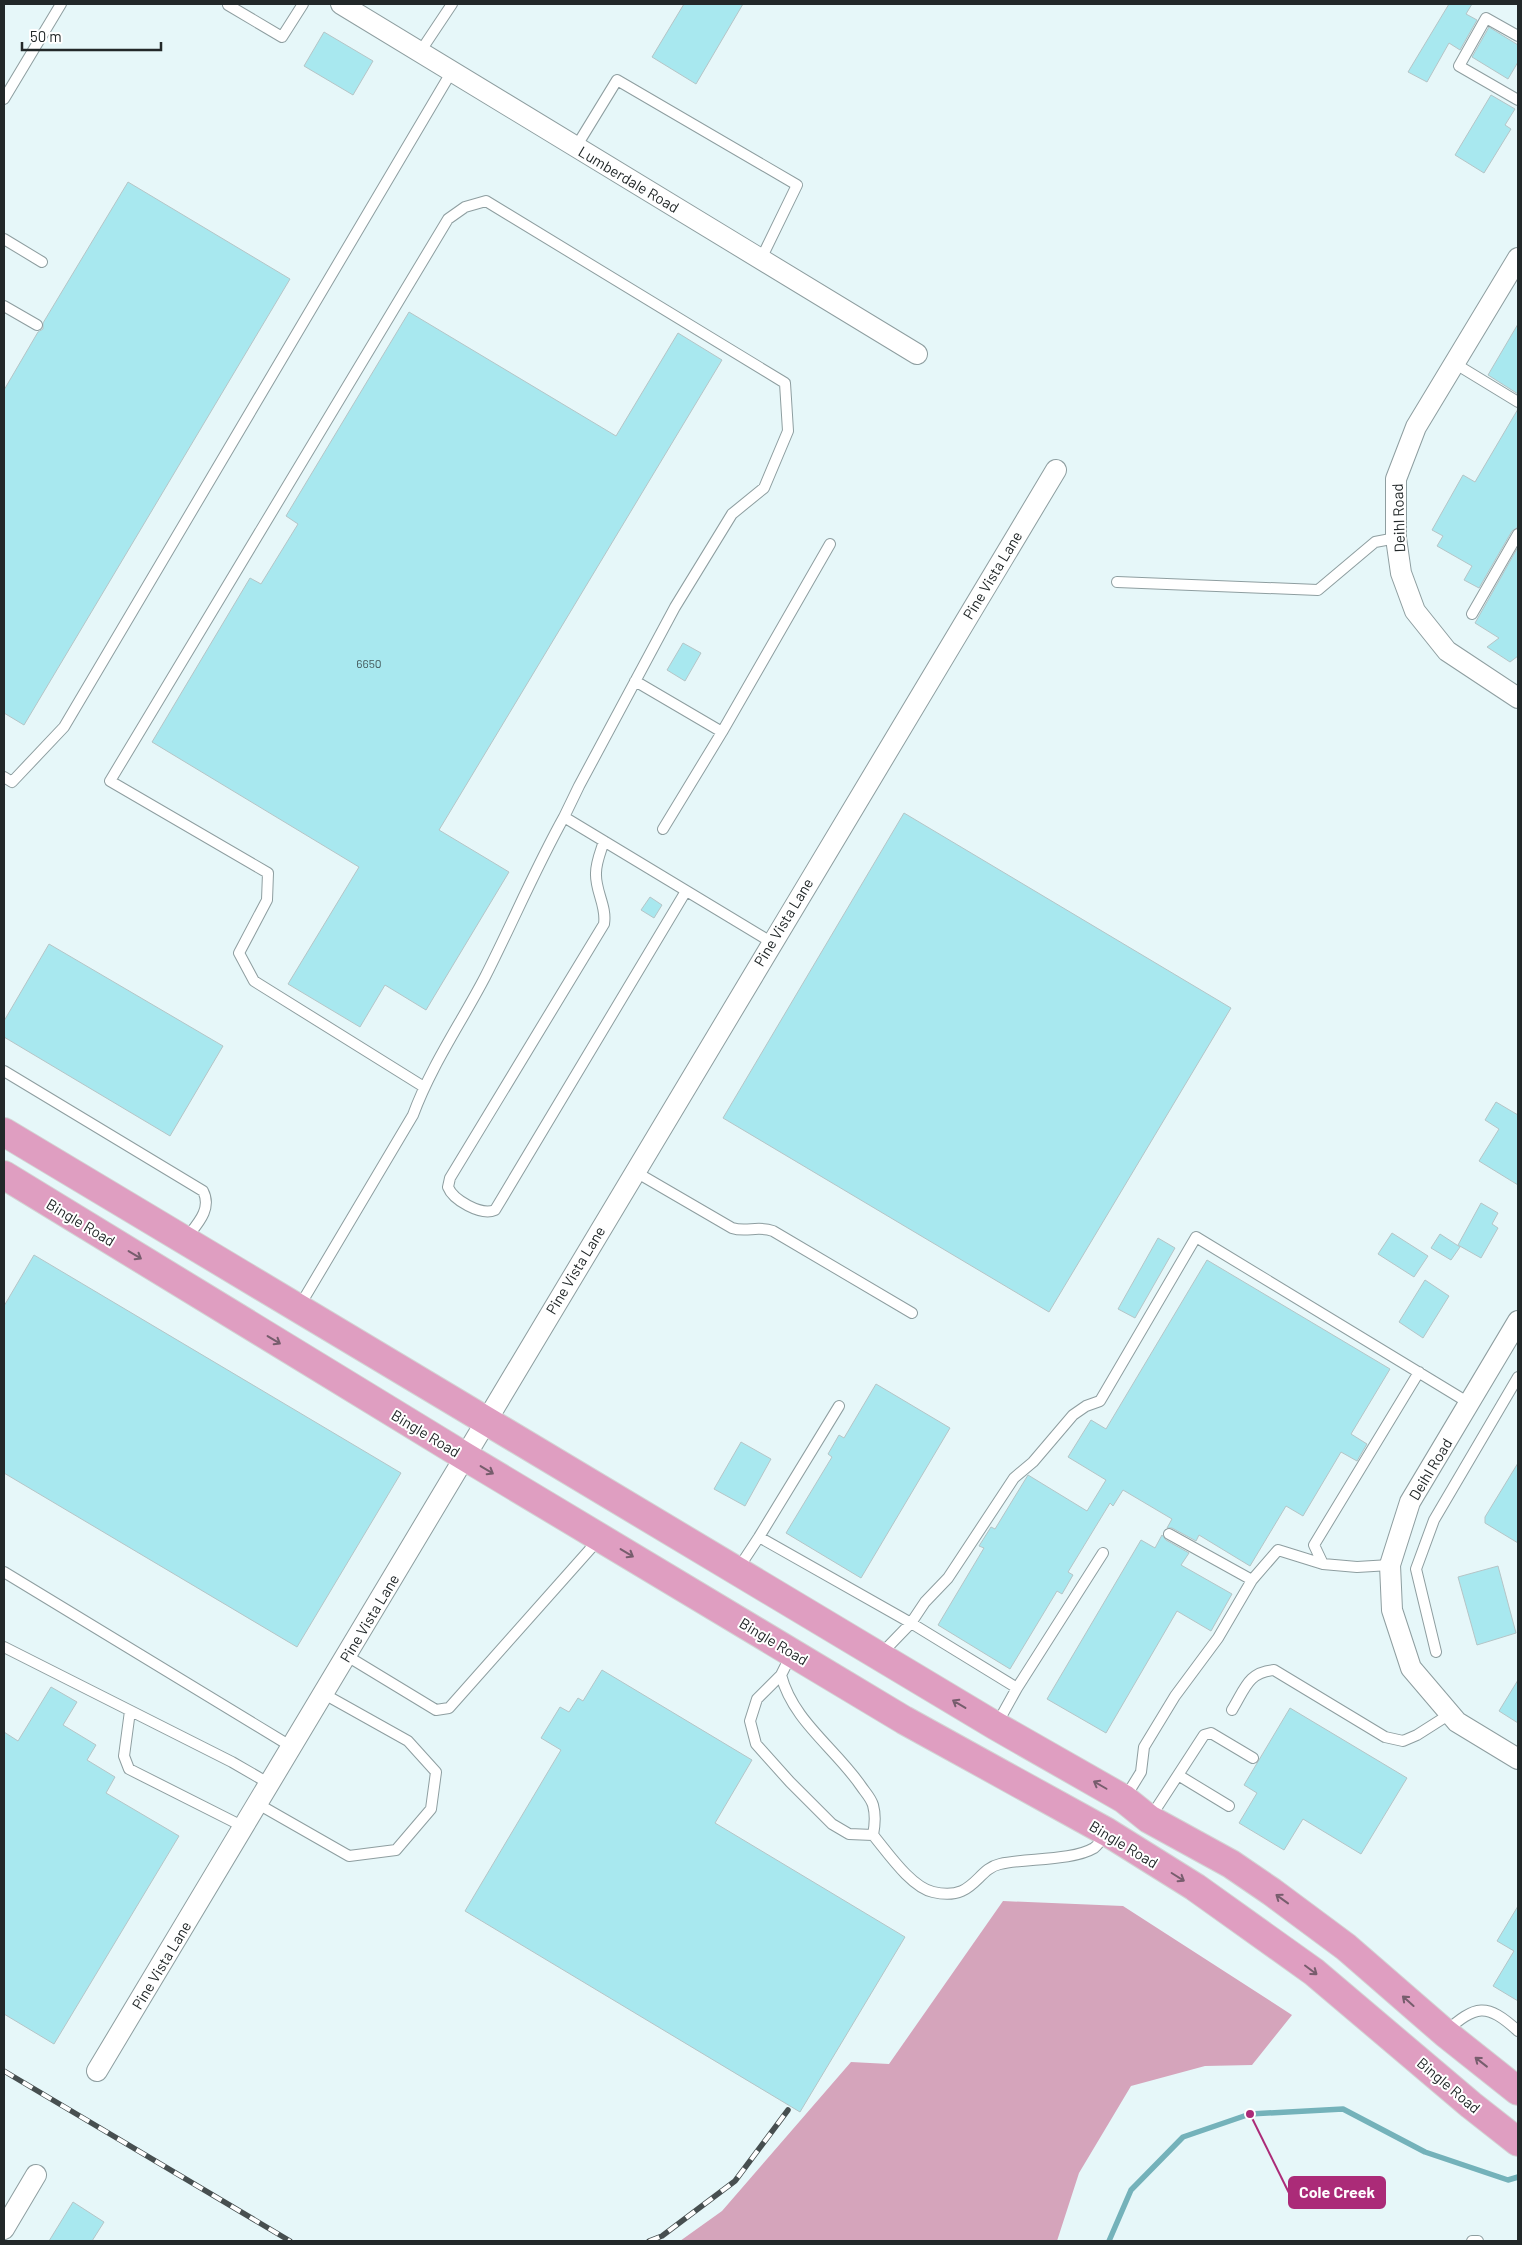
<svg xmlns="http://www.w3.org/2000/svg" width="1522" height="2245" viewBox="0 0 1522 2245" font-family="Barlow,sans-serif">
	<style>
		.forest { fill: #d5a4bb }
		.lines { fill: none; stroke-linecap: round; stroke-linejoin: round }
		.stream { stroke: #74b2ba; stroke-width: 5.5 }
		.building { fill: #a8e8ef; stroke: #b5c5c7 }
		.lane-casing { stroke: #8e9ea0; stroke-width: 12 }
		.street-casing { stroke: #8e9ea0; stroke-width: 22 }
		.primary-casing { stroke: #d3d4d4; stroke-width: 30 }
		.lane { stroke: #fff; stroke-width: 10 }
		.street { stroke: #fff; stroke-width: 20 }
		.primary { stroke: #df9ec1; stroke-width: 28 }
		.rail-casing { stroke: #474f50; stroke-width: 5.5 }
		.rail { stroke: #fff; stroke-width: 4; stroke-dasharray: 11; stroke-linecap: butt }
		.oneway { stroke: #775d6d }
		.labels { text-anchor: middle; dominant-baseline: central; stroke-width: 4; stroke-linejoin: round; paint-order: stroke }
		.number-label { font-size: 12px; fill: #44585a }
		.street-label { font-size: 15px; fill: #222829; stroke: #fff }
		.leader { fill: none; stroke: #ab2b78; stroke-width: 2 }
		.callout-dot { fill: #ab2b78; stroke: #fff; stroke-width: 2 }
		.callout { fill: #ab2b78; stroke: #ab2b78; stroke-width: 2 }
		.callout-label { font-size: 16px; text-anchor: middle; font-weight: bold; fill: #fff }
	</style>
	<rect width="100%" height="100%" fill="#e6f7f9"/>
	<path class="forest" d="M1003,1901L1123,1906L1292,2015L1252,2065L1205,2066L1131,2086L1079,2173L1057,2241H680L722,2211L851,2062L889,2064Z"/>
	<g class="lines">
		<path class="stream" d="M1109,2241L1131,2190L1183,2137L1250,2114L1343,2109L1425,2152L1508,2180L1518,2177"/>
	</g>
	<path class="building" d="M684,4H743L696,84L652,57Z
		M1449,4H1472L1466,14L1477,20L1460,50L1449,43L1427,82L1408,72Z
		M1489,27L1518,45V62L1508,79L1472,57Z
		M324,32L373,61L353,95L304,66Z
		M1491,95L1515,109L1505,125L1511,129L1484,173L1455,155Z
		M128,182L290,279L24,725L4,713V390L38,332L43,329V323Z
		M409,312L616,436L678,333L722,360L439,830L509,872L426,1010L385,985L360,1027L288,984L359,867L152,742L250,578L261,584L298,524L286,516Z
		M1518,324V394L1488,375Z
		M1518,409V527L1512,531L1479,588L1464,580L1472,566L1437,546L1443,536L1432,530L1463,475L1475,482Z
		M1518,547V656L1510,662L1487,647L1499,638L1475,623Z
		M683,643L701,653L685,681L667,670Z
		M904,813L1231,1008L1049,1312L723,1118Z
		M650,897L662,905L654,918L641,910Z
		M49,944L223,1046L170,1136L4,1037V1021Z
		M1496,1102L1518,1115V1185L1479,1161L1499,1129L1485,1120Z
		M1481,1203L1498,1213L1492,1224L1498,1228L1481,1258L1458,1245Z
		M1392,1233L1428,1256L1414,1277L1378,1254Z
		M1440,1234L1460,1247L1451,1260L1431,1248Z
		M1158,1238L1175,1248L1135,1318L1118,1309Z
		M34,1255L401,1473L297,1647L4,1473V1306Z
		M1207,1260L1390,1369L1351,1434L1367,1444L1357,1461L1341,1452L1303,1516L1286,1506L1250,1566L1199,1535L1196,1541L1172,1528H1167L1172,1519L1123,1490L1113,1506L1110,1503L1068,1572L1073,1575L1062,1594L1057,1591L1010,1669L938,1625L984,1548L979,1546L991,1527L995,1529L1028,1475L1087,1511L1106,1480L1068,1457L1091,1420L1106,1429Z
		M1425,1280L1449,1296L1423,1338L1399,1322Z
		M876,1384L950,1428L861,1578L786,1533L832,1457L828,1454L839,1435L844,1438Z
		M741,1442L771,1459L745,1506L714,1489Z
		M1518,1463V1543L1485,1523V1517Z
		M1162,1535L1166,1540L1189,1553L1181,1565L1232,1594L1211,1631L1177,1611L1106,1733L1047,1699L1141,1540L1155,1548Z
		M1498,1566L1516,1633L1477,1645L1458,1577Z
		M602,1670L752,1760L715,1823L905,1937L800,2112L465,1911L561,1750L541,1738L560,1707L569,1712L578,1698L583,1701Z
		M1518,1680V1723L1499,1711Z
		M51,1687L77,1702L63,1725L96,1745L87,1760L115,1777L106,1793L179,1836L54,2044L4,2014V1732L18,1741Z
		M1290,1708L1407,1778L1361,1854L1303,1819L1284,1850L1239,1823L1257,1793L1244,1785Z
		M1518,1906V2001L1493,1986L1514,1951L1497,1941Z
		M73,2202L104,2222L92,2241H49Z"/>
	<g class="lines">
		<defs>
			<path id="lane" d="M228,5L282,37L303,4
				M1518,36L1486,18L1459,66L1518,100
				M420,52L452,4
				M4,99L61,4
				M576,147L617,80L797,185L761,259
				M4,239L42,262
				M4,306L37,325
				M1454,363L1518,402
				M1117,582L1318,590L1375,542L1396,538
				M1472,614L1518,534
				M635,681L722,732L830,544
				M4,777L12,782L64,727L452,71
				M663,829L722,732
				M604,841C601,851 596,862 596,873C595,891 607,906 604,924L450,1178L448,1187C453,1200 481,1216 495,1210L686,891
				M4,1071L203,1191C213,1210 195,1226 185,1240
				M424,1087L254,981L239,953L267,900L268,873L110,781L448,219L465,207L486,201L785,383L788,431L764,488L732,514L675,607L579,786L564,817
				M634,1171L732,1228C747,1233 757,1225 773,1231L912,1313
				M299,1307L413,1115C431,1066 461,1023 485,977C512,924 535,869 564,817L771,942
				M839,1406L759,1537L911,1623L1017,1688L1103,1553
				M1169,1534L1252,1580
				M1323,1564L1314,1545L1419,1372
				M738,1569L759,1537
				M4,1572L292,1747
				M4,1647L232,1762L270,1784
				M1436,1652L1416,1569L1434,1520L1518,1377
				M881,1654L911,1623L925,1602L948,1578L1014,1478L1033,1462L1073,1415L1086,1406L1100,1401L1196,1237L1469,1403
				M791,1655L781,1675C793,1721 835,1748 861,1786C865,1792 871,1798 873,1805C876,1816 875,1825 873,1835C888,1853 911,1887 933,1892C974,1902 976,1869 1000,1864C1026,1858 1072,1861 1094,1848C1099,1844 1103,1838 1106,1833
				M347,1656L436,1710L449,1708L600,1538
				M781,1675L757,1699L750,1721L756,1744L790,1782L832,1824L849,1834L873,1835
				M1232,1710C1245,1689 1248,1672 1274,1670L1385,1737L1403,1741L1417,1735L1450,1714
				M130,1711L124,1756L129,1769L244,1827
				M997,1724L1017,1688
				M1178,1775L1204,1735L1211,1733L1253,1758
				M1125,1798L1141,1772L1144,1747L1175,1696L1218,1638L1252,1580L1278,1550L1323,1564L1357,1567L1390,1565
				M258,1804L349,1856L396,1850L431,1809L436,1772L408,1741L324,1694
				M1150,1818L1178,1775L1229,1806
				M1445,2032C1476,2005 1486,2002 1518,2031
				M1472,2241H1478"/>
			<path id="street" d="M341,4L917,354
				M1518,258L1416,427L1396,479V538L1401,573L1415,611L1447,651L1518,698
				M1518,1321L1410,1502L1390,1565L1392,1610L1411,1668L1457,1722L1518,1759
				M97,2071C418,1538 734,1002 1056,470
				M4,2229L36,2175"/>
			<path id="primary" d="M4,1132L996,1726L1124,1799L1149,1819L1231,1864L1272,1892L1346,1947L1445,2033L1518,2091
				M4,1175L464,1456L904,1720L1107,1832L1195,1887L1314,1972L1471,2105L1518,2142"/>
		</defs>
		<use href="#lane" class="lane-casing"/>
		<use href="#street" class="street-casing"/>
		<use href="#primary" class="primary-casing"/>
		<use href="#lane" class="lane"/>
		<use href="#street" class="street"/>
		<use href="#primary" class="primary"/>
		<defs>
			<path id="rail" d="M4,2071L290,2241
				M649,2241L662,2236L735,2181L788,2110"/>
		</defs>
		<use href="#rail" class="rail-casing"/>
		<use href="#rail" class="rail"/>
	</g>
	<defs><path id="oneway-shaft" d="M-6 0H5M1.5-3L5.5 0L1.5 3" fill="none" stroke-width="1.6" stroke-linecap="round" stroke-linejoin="round" transform="scale(1.25)"/></defs>
	<g class="oneway">
		<use href="#oneway-shaft" transform="translate(135 1255) rotate(31)"/>
		<use href="#oneway-shaft" transform="translate(274 1340) rotate(31)"/>
		<use href="#oneway-shaft" transform="translate(487 1470) rotate(31)"/>
		<use href="#oneway-shaft" transform="translate(627 1553) rotate(31)"/>
		<use href="#oneway-shaft" transform="translate(959 1704) rotate(-149)"/>
		<use href="#oneway-shaft" transform="translate(1100 1785) rotate(-150)"/>
		<use href="#oneway-shaft" transform="translate(1178 1877) rotate(32)"/>
		<use href="#oneway-shaft" transform="translate(1282 1899) rotate(-144)"/>
		<use href="#oneway-shaft" transform="translate(1311 1970) rotate(37)"/>
		<use href="#oneway-shaft" transform="translate(1408 2001) rotate(-138)"/>
		<use href="#oneway-shaft" transform="translate(1481 2062) rotate(-142)"/>
	</g>
	<g class="labels">
		<g class="number-label">
			<text x="369" y="663">6650</text>
		</g>
		<g class="street-label">
			<text transform="translate(629 179) rotate(31)">Lumberdale Road</text>
			<text transform="translate(1398 518) rotate(-92)">Deihl Road</text>
			<text transform="translate(992 575) rotate(-59)">Pine Vista Lane</text>
			<text transform="translate(783 922) rotate(-59)">Pine Vista Lane</text>
			<text transform="translate(81 1222) rotate(31)">Bingle Road</text>
			<text transform="translate(575 1270) rotate(-59)">Pine Vista Lane</text>
			<text transform="translate(426 1433) rotate(31)">Bingle Road</text>
			<text transform="translate(1430 1469) rotate(-59)">Deihl Road</text>
			<text transform="translate(369 1618) rotate(-59)">Pine Vista Lane</text>
			<text transform="translate(774 1641) rotate(31)">Bingle Road</text>
			<text transform="translate(1124 1844) rotate(31)">Bingle Road</text>
			<text transform="translate(161 1965) rotate(-59)">Pine Vista Lane</text>
			<text transform="translate(1449 2085) rotate(40)">Bingle Road</text>
		</g>
	</g>
	<path class="leader" d="M1250 2114L1289 2193"/>
	<circle class="callout-dot" cx="1250" cy="2114" r="5"/>
	<rect class="callout" x="1289" y="2177" width="96" height="31" rx="5"/>
	<g class="callout-label">
		<text x="1337" y="2198">Cole Creek</text>
	</g>
	<rect width="1522" height="2245" fill="none" stroke="#222829" stroke-width="10"/>
	<path d="M22 42v8h139v-8" fill="none" stroke="#222829" stroke-width="2.5"/>
	<text x="30" y="42" font-size="15" fill="#222829" stroke="#ffffff" stroke-width="4" paint-order="stroke">50 m</text>
</svg>
